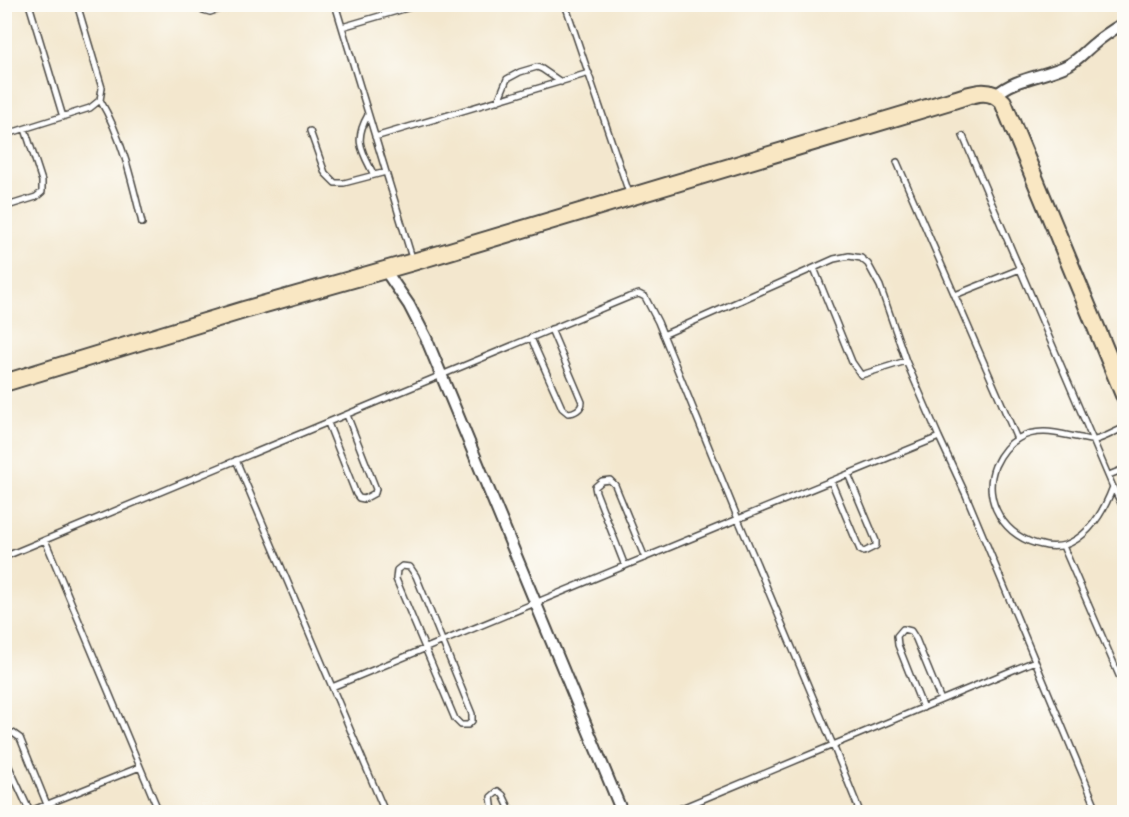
<svg xmlns="http://www.w3.org/2000/svg" width="1129" height="817" viewBox="0 0 1129 817" font-family="'Indie Flower',sans-serif">
	<style>
		.lines { fill: none; stroke-linecap: round; stroke-linejoin: round }
		.lane-casing { stroke: #494743; stroke-width: 8 }
		.street-casing { stroke: #494743; stroke-width: 14 }
		.secondary-casing { stroke: #494743; stroke-width: 20 }
		.lane { stroke: #fff; stroke-width: 5 }
		.street { stroke: #fff; stroke-width: 10 }
		.secondary { stroke: #f9e7c3; stroke-width: 16 }
	</style>
	<rect width="100%" height="100%" fill="#fdfcf7"/>
	<filter id="ink" filterUnits="userSpaceOnUse"><feTurbulence type="fractalNoise" baseFrequency=".0167" numOctaves="2"/><feDisplacementMap in="SourceGraphic" scale="12" xChannelSelector="R" yChannelSelector="G"/><feConvolveMatrix kernelMatrix="1 2 1 2 8 2 1 2 1" color-interpolation-filters="sRGB"/></filter>
	<filter id="wash" filterUnits="userSpaceOnUse"><feTurbulence type="fractalNoise" baseFrequency=".008" numOctaves="4" result="noise"/><feDisplacementMap in="SourceGraphic" scale="24" xChannelSelector="R" yChannelSelector="G"/><feGaussianBlur stdDeviation="1.35" result="paint"/><feColorMatrix in="noise" values="0 0 0 0 0 0 0 0 0 0 0 0 0 0 0 0 0 1.4 0 .05"/><feComposite in="paint" operator="in"/></filter>
	<g filter="url(#wash)">
		<rect width="100%" height="100%" fill="#f3e7ce"/>
	</g>
	<g filter="url(#ink)">
		<g class="lines">
			<defs>
				<path id="lane" d="M29,4L63,117
					M200,4L203,10L210,12L236,4
					M335,4L412,258
					M565,4L630,196
					M342,27L421,4
					M100,100C122,137 132,181 142,223
					M498,101L507,79L520,72L537,67L542,69L561,82
					M368,115C353,141 362,151 374,175
					M310,131L325,173L335,183H344L386,172
					M4,135L90,108L100,100L102,88L77,4
					M963,136L1113,487L1124,509
					M375,137L589,73
					M897,162L1017,439
					M4,207L36,197L42,192V181L25,129
					M814,268L852,362L861,375L906,361
					M955,295L1020,269
					M663,335L834,259L849,256L861,258L868,264L880,286L906,361L939,437L966,495L1098,812
					M531,338L562,408L568,413C574,413 582,409 582,402L551,329
					M328,423L356,494L359,498L364,499L375,493L376,489L347,415
					M236,460L385,812
					M1109,475L1124,469
					M831,481L860,550L864,552L876,546V541L848,474
					M1113,487C1104,511 1090,536 1065,545C1058,547 1048,547 1042,545C1006,539 981,501 995,466C1000,455 1008,444 1019,438C1040,427 1059,434 1081,438C1085,439 1091,441 1095,440C1105,438 1115,431 1124,428
					M45,540L159,812
					M1063,546L1124,687
					M4,557L629,297L639,294L645,297L658,322L738,519L332,687
					M402,566L410,567L416,576L472,714V721L468,725H461L455,719L396,579L397,570Z
					M625,566L596,492L595,487L602,481L610,480L615,485L645,558
					M923,708L898,645L897,636L903,629L911,631L916,639L941,700
					M4,734L13,733L20,738L50,812
					M4,756L30,812
					M28,812L140,767
					M493,812L491,797L498,791L503,795L511,812
					M672,812L833,745L738,519L939,437
					M860,812L833,745L1035,661"/>
				<path id="street" d="M996,95C1016,77 1044,77 1068,65C1078,60 1085,51 1094,44C1103,36 1114,29 1124,23
					M385,270L409,305L426,338L622,812"/>
				<path id="secondary" d="M4,383L244,310L413,262L950,101C969,96 988,85 1003,102L1124,395"/>
			</defs>
			<use href="#lane" class="lane-casing"/>
			<use href="#street" class="street-casing"/>
			<use href="#secondary" class="secondary-casing"/>
			<use href="#lane" class="lane"/>
			<use href="#street" class="street"/>
			<use href="#secondary" class="secondary"/>
		</g>
	</g>
	<rect width="1129" height="817" fill="none" stroke="#fdfcf7" stroke-width="24"/>
</svg>
